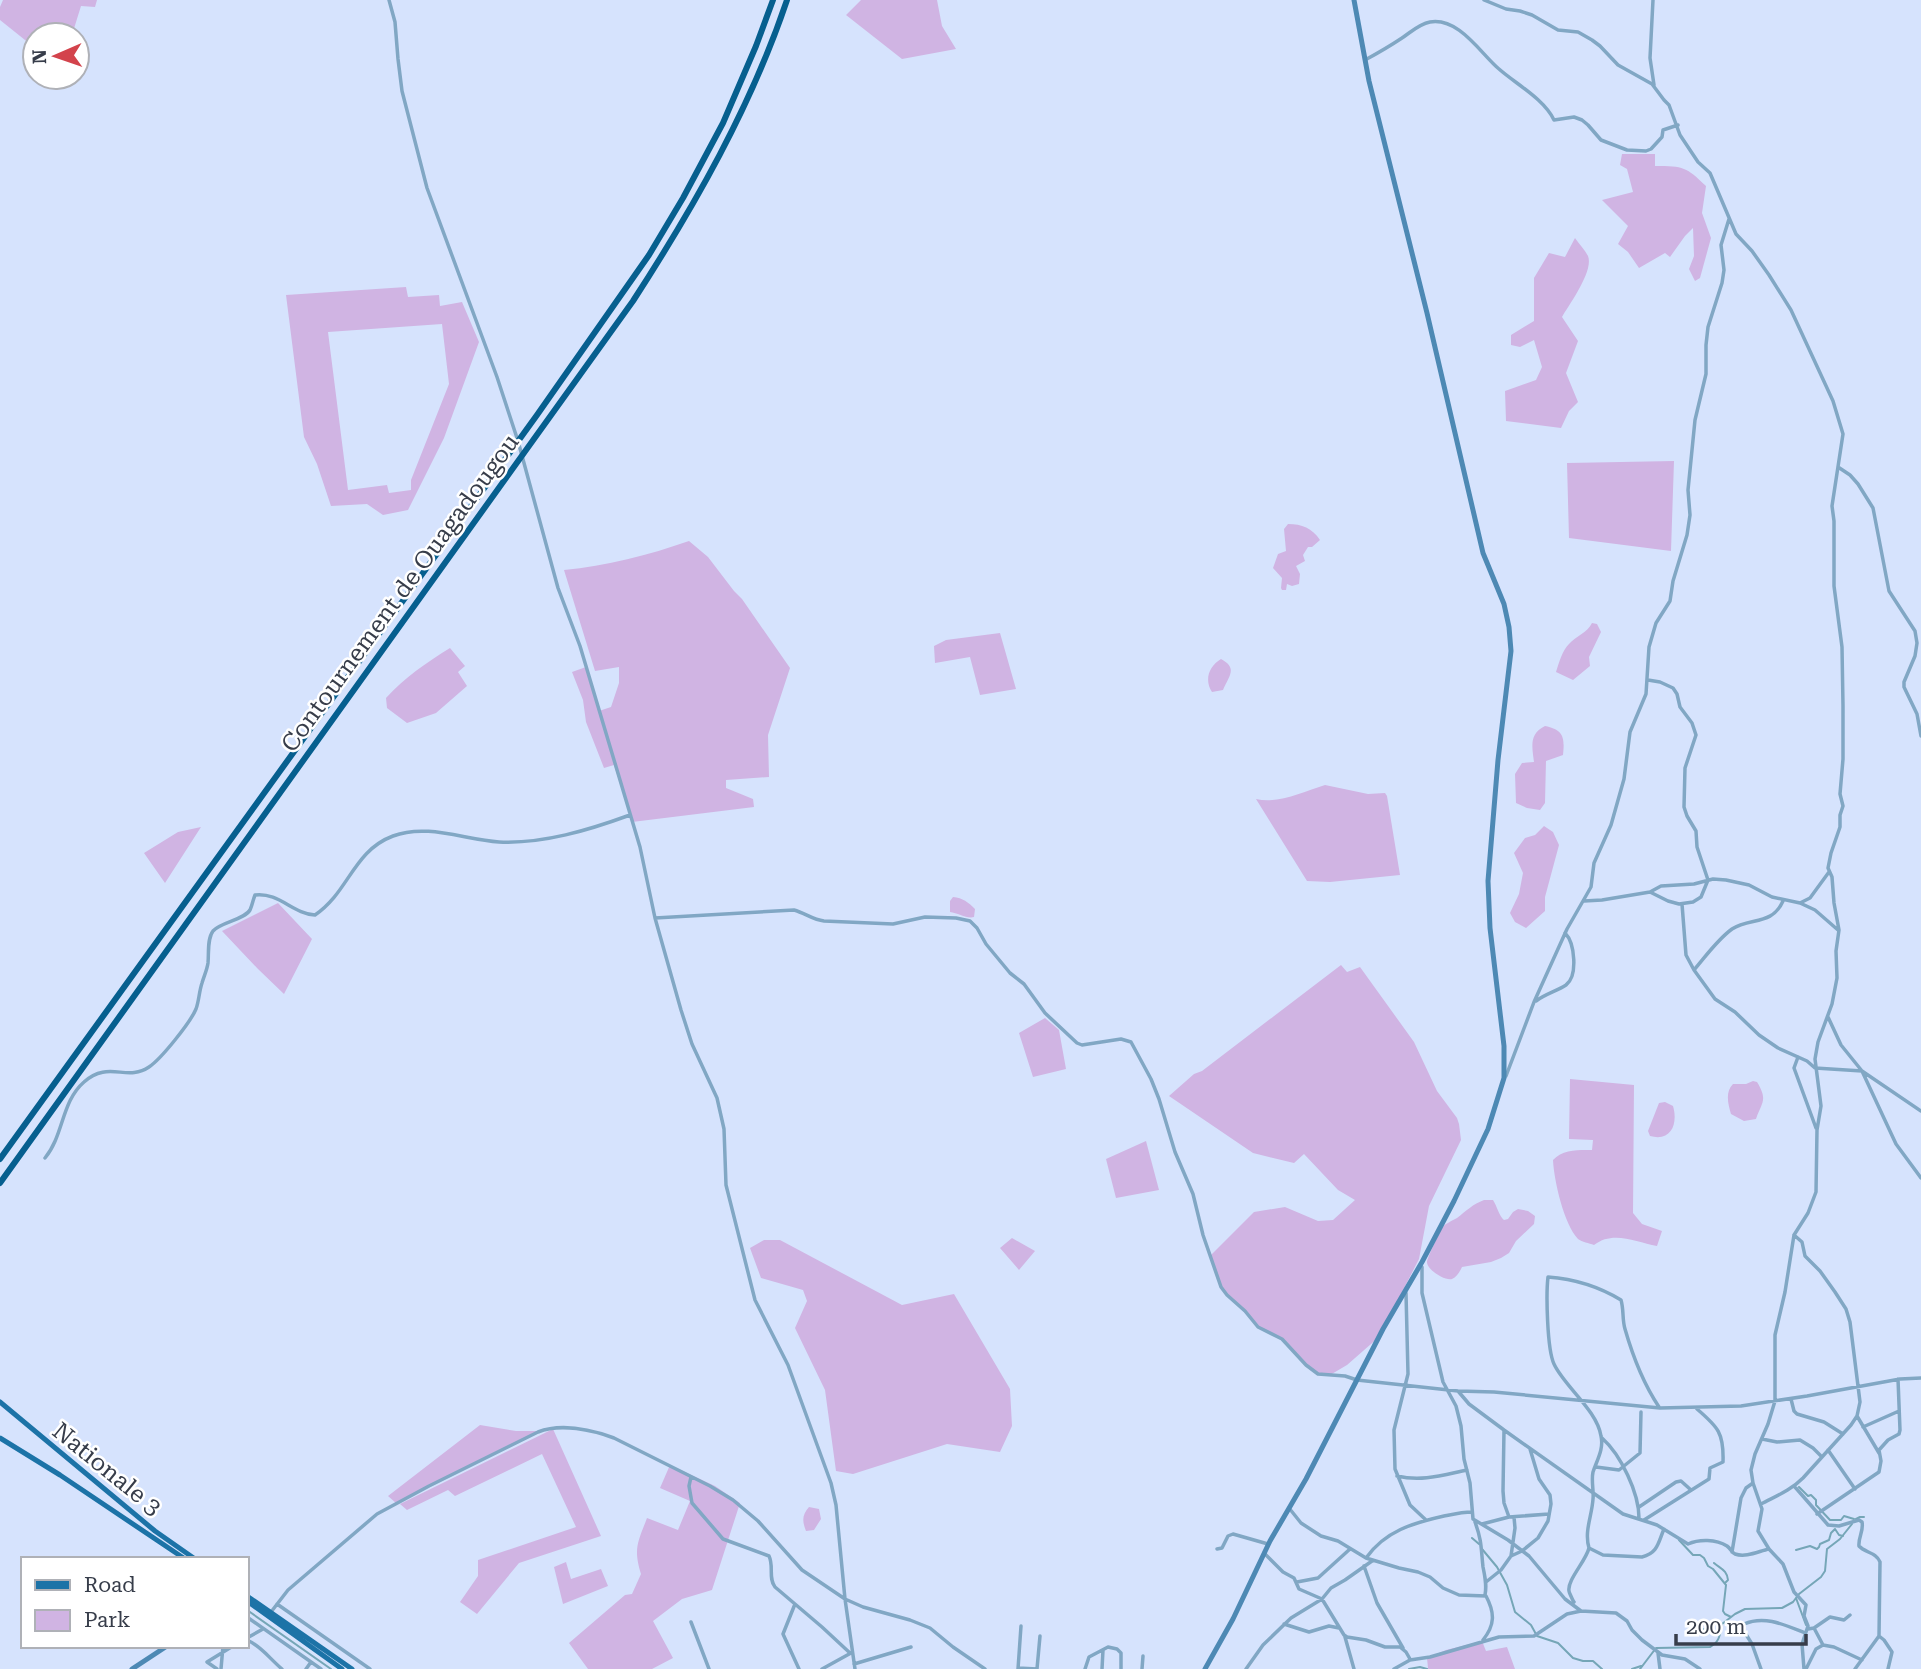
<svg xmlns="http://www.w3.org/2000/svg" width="1921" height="1669" viewBox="0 0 1921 1669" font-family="'Roboto Serif',serif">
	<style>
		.green { fill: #d0b4e3; fill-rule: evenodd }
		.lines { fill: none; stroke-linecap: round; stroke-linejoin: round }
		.stream { stroke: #75a6b7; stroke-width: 2 }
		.street { stroke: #81a7c4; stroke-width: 3.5 }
		.secondary { stroke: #4d89b4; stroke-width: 5 }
		.primary { stroke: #1c73a7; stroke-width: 5 }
		.highway { stroke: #065f8f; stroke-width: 6 }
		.labels { text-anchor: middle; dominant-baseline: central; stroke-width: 5; stroke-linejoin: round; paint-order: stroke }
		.street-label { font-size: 24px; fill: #373d4a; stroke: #fff }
	</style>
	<rect width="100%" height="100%" fill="#d6e3fd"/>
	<path class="green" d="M3,0H97L95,7L81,6L72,35H35V48L0,20V7Z
		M861,0H937L942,26L956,49L902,59L846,15Z
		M1622,154H1655V166C1684,166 1686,167 1706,186L1702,213L1711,238L1700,278L1695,281L1689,269L1694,256L1693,228L1685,236L1670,257L1665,253L1639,268L1628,252L1618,244L1628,226L1602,200L1633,192L1627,169L1620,165Z
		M1575,238C1579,244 1585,250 1588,256C1594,271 1569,305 1562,317L1578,341L1566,373L1578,402L1569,411L1561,428L1506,421L1505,391L1536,380L1542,367L1534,340L1520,347L1511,345V335L1534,321V278L1549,253L1565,257Z
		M406,287L408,297L439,295L440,306L462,302L479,342L444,438L408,510L383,515L367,504L331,506L317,464L304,437L286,295ZM442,324L449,384L411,480V490L389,493L387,485L348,490L328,332Z
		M1674,461L1671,551L1569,538L1567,463Z
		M1288,524C1302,524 1312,528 1320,540L1312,547H1308L1303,555L1305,561L1296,566L1300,574L1299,584L1292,586L1287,584L1286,590H1282L1281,588L1282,578L1273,568L1278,554L1286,551L1284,529Z
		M689,541L708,557L734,591L742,599L790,668L768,735L769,777L726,780V788L753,799L754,807L632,822L614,765L604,768L586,722L583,700L572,672L586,667L599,711L611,707L619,683V667L595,671L564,570C606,566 649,555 689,541Z
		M1592,623L1597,624L1601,632L1589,657L1590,666L1573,680L1556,672C1559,663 1562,651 1569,644C1576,636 1587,633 1592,623Z
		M1000,633L1016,689L980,695L970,657L935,663L934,646L946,640Z
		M450,648L465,666L458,672L467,686L436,713L407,723L387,708L386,698C405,677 426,663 450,648Z
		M1221,659C1238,668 1229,676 1223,690L1212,692C1204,680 1209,666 1221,659Z
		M1545,726C1563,730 1565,736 1563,755L1546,761L1545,803L1540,810L1527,808L1516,803L1515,774L1522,763L1534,762C1532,746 1529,734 1545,726Z
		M1325,785L1368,794L1385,793L1387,796L1400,875L1330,882L1307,881L1256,799C1279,804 1303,792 1325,785Z
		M1544,826L1553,832L1559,845L1545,897V911L1526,928L1515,922L1510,913L1519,894L1523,873L1514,853L1525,838L1535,835Z
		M201,827L165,883L144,853L178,832Z
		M953,897C963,898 968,902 975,909L974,917C967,919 958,913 950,912V901Z
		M278,903L312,939L284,994L258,969L222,931Z
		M1341,965L1347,972L1360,967L1414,1042L1437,1091L1457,1118L1459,1124L1461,1140L1429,1206L1419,1259L1379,1337L1347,1365L1330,1375L1318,1373L1306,1364L1282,1338L1258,1326L1227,1295L1221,1287L1211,1255L1254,1212L1285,1207L1318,1221L1333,1220L1355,1200L1338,1190L1304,1154L1294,1163L1253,1153L1169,1096L1194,1074L1202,1071Z
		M1045,1018L1059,1030L1066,1069L1033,1077L1019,1033Z
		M1570,1079L1634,1085L1633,1213L1642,1224L1662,1231L1657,1246C1636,1242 1613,1230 1594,1245C1589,1243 1582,1242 1578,1239C1564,1224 1554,1181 1553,1160C1563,1149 1579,1150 1592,1150L1593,1140L1569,1139Z
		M1753,1081L1757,1082C1768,1100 1762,1102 1756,1119L1744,1121L1731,1114C1728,1104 1725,1092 1733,1084H1746Z
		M1665,1102L1673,1106C1678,1123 1672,1142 1650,1136L1648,1131L1659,1103Z
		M1146,1141L1159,1190L1116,1198L1106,1159Z
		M1484,1200H1493C1497,1206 1499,1216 1504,1220L1508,1219L1513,1212L1518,1209L1528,1211L1535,1216L1534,1224L1516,1241L1509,1253L1501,1258L1491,1262L1462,1267C1460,1271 1457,1277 1452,1279C1445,1281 1427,1270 1427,1262C1427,1258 1440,1231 1443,1227C1446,1223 1452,1221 1457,1218C1466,1211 1473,1204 1484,1200Z
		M1012,1238L1035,1251L1019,1270L1000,1248Z
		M764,1240H780L902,1305L954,1294L1010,1389L1012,1426L1000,1452L947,1444L853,1474L836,1471L825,1390L795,1328L807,1301L803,1290L761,1278L750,1248Z
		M480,1425L516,1431H542L396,1503L388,1496Z
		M553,1429L601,1536L519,1563L477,1614L460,1602L478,1576V1560L576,1527L542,1454L455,1496L448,1490L407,1510L400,1504Z
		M670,1465L715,1486L740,1503L712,1590L682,1599L653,1621L673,1658L652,1669H588L569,1643L625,1595L632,1594L641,1574C633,1548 638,1542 647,1518L678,1530L690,1501L660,1488Z
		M809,1507L819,1509L821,1519L814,1530L806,1531C802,1521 802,1515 809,1507Z
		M566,1562L571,1579L601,1569L608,1586L563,1604L554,1567Z
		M1482,1641L1486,1651L1507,1647L1515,1669H1420L1428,1668L1427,1658L1446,1650Z"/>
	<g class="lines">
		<path class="stream" d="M1799,1487L1808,1496L1811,1495L1816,1500V1505L1830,1520H1841L1844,1516L1854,1519
			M1856,1519L1860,1517H1864
			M1472,1538L1479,1544
			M1679,1540L1693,1555H1700L1704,1558L1708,1566L1713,1569L1726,1585L1723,1611L1725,1614L1731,1617
			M1482,1549L1497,1567L1507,1585L1515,1612L1531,1625L1537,1636L1558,1643L1573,1658L1583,1661H1593L1602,1669
			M1796,1550L1810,1546L1817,1549L1819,1547L1820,1544L1829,1540L1831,1533L1835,1529L1839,1535L1843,1536
			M1714,1563C1721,1569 1727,1570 1728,1580L1726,1582
			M1796,1598L1806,1625
			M247,1610L331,1669
			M1694,1630L1707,1629L1712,1622L1720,1624
			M1409,1669L1420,1667L1427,1669
			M1632,1669L1641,1666
			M1640,1669L1656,1648L1710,1647C1720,1642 1720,1634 1722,1624L1735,1614L1745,1609L1782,1608L1793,1602L1799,1594L1821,1577L1825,1571L1827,1549L1840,1539L1852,1524"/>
		<path class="street" d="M389,0L395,22L398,59L402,91L427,188L497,377L518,441L558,588L580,646L640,847L655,918L681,1010L692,1044L717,1098L724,1129L726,1185L755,1300L788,1365L831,1483L836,1505L845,1599L855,1669
			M1484,0L1506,9L1520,11L1532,15L1558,30L1578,32L1592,40L1600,46L1618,65L1652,84L1664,100L1669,105L1680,135L1698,162L1710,173L1736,234L1752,251L1769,275L1791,310L1833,401L1843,434L1832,506L1834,521V586L1842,647L1843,706V759L1840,794L1843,806L1840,815V827L1831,853L1828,868L1832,877L1834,903L1839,930L1836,951L1837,978L1832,1004L1818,1042L1815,1059L1821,1106L1817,1130L1816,1192L1808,1213L1794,1235L1785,1292L1775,1335V1401L1768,1424L1755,1454L1751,1470L1753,1483L1762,1509L1758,1531L1769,1549L1783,1564L1794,1592L1806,1605L1804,1616L1808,1626L1802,1644L1804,1669
			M1653,0L1650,58L1654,85
			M1365,60C1378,53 1390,46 1402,38C1411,32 1419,24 1430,22C1459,17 1481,54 1499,69C1516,84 1544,99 1554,120L1574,117L1582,120L1588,125L1601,140L1627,150L1646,151L1651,149L1662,137L1663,130L1678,125
			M1838,467L1850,475L1858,484L1873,508L1889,591L1915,631L1917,643L1915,656L1904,682V687L1917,714L1921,736
			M1650,892L1661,886L1694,884L1713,879L1726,880L1749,885L1772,897L1800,903L1815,910L1838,930
			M1584,901L1602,900L1650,892L1668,901L1679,904L1693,902L1701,897L1708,880L1697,847L1696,831L1687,816L1684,807L1685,768L1696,735L1692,723L1680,707L1677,694L1673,688L1660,682L1648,680
			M1800,903L1810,898L1829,872
			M1682,904L1686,955L1694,970L1715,999L1735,1012L1759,1035L1778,1048L1807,1061L1815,1068L1862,1071L1921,1111
			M655,918L794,910C805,913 813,920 824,921L893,924L925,917L956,918L970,921L977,928L986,944L1010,973L1024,984L1045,1013L1077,1043L1082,1045L1121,1039L1131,1042L1151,1079L1159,1099L1175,1152L1193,1194L1203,1235L1221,1287L1227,1295L1245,1311L1258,1327L1282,1339L1306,1365L1318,1374L1345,1376L1357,1380L1458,1391L1494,1392L1660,1408L1741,1406L1807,1396L1900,1379L1921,1378
			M1694,970C1706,956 1717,940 1732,929C1750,917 1772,926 1783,901
			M1536,1001C1545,994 1557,991 1566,985C1578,976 1575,943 1565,933
			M1828,1017L1841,1045L1862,1071L1896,1144L1921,1178
			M1798,1057L1794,1068L1816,1128
			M1506,1076L1534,1002L1567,929L1591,887L1594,863L1611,825L1624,779L1630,732L1646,694L1649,647L1656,623L1670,601L1673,581L1687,535L1690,515L1688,490L1695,420L1706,374V345L1708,327L1722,283L1724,270L1721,245L1729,219
			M45,1158C64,1135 61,1102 84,1082C108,1060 127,1082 149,1067C161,1059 190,1023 196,1009C199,1001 199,992 202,983C204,976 207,970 208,963C209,953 207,939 213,931C221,922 244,920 250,910C252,906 253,900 255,895C279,892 293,914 315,915C349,892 353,851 393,836C427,823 465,840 499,842C543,844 589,830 630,815
			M1422,1267V1293L1443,1382L1456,1406L1461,1426L1464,1459L1470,1483L1473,1519L1508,1540L1529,1556L1565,1599L1581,1611
			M1406,1293L1408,1374L1394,1430L1395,1469L1410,1505L1426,1520
			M1458,1391L1469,1404L1504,1430L1623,1514L1657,1525L1688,1544C1699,1539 1716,1539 1727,1546C1731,1549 1731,1552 1735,1554C1746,1558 1759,1551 1769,1549
			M1791,1399L1794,1411L1797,1414L1824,1422L1843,1434
			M1659,1407C1643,1383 1633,1357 1625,1329C1622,1319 1624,1310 1621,1300C1598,1286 1575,1279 1548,1277C1546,1294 1547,1349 1554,1364C1564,1386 1597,1410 1601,1436C1604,1449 1597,1460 1593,1472C1591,1481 1594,1491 1593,1499C1592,1516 1584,1531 1589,1548L1603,1555L1642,1557C1658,1553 1658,1543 1664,1529
			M1857,1416L1879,1453
			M1863,1427L1899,1411
			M1504,1430L1503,1491L1504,1503L1509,1517
			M1602,1438C1621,1455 1639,1493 1639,1518
			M1762,1439L1777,1442L1800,1440L1813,1448L1822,1457
			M1828,1450L1855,1489
			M1596,1467L1619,1470L1640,1453L1641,1412
			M1397,1476C1422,1482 1443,1475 1467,1470
			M691,1477L689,1486L692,1503L723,1539L769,1556C774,1566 768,1578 775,1587L822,1627L850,1653
			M1795,1487L1828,1525L1839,1526L1859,1520L1862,1522C1864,1531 1858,1537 1859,1546C1865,1553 1876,1552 1880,1562L1879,1636L1855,1669
			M1761,1504C1776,1496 1790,1491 1803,1478L1851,1425L1857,1416L1860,1402L1850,1322L1846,1309L1835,1292L1820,1271L1805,1256L1802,1242L1794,1235
			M1639,1507L1676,1482L1681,1481L1691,1490
			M1289,1508L1301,1523L1321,1536L1338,1541L1366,1558L1399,1568L1418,1572L1430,1577L1443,1588L1459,1595L1486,1596C1495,1613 1495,1625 1483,1640
			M1817,1514L1879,1472L1881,1461L1879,1450L1888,1440L1899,1434L1900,1430L1898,1379
			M1644,1520L1709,1479L1710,1468L1723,1462C1724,1433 1718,1427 1697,1409
			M1475,1522C1482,1541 1481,1549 1483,1567C1485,1577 1487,1585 1485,1595
			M1482,1524L1509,1517L1549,1514
			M1217,1549L1222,1548L1228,1536L1233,1534L1268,1544
			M1732,1552L1741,1498L1746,1488L1753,1483
			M1264,1553L1283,1572L1294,1578L1299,1589L1322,1599L1344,1635L1347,1637L1366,1640L1385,1647H1400L1406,1652L1410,1659
			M1511,1556L1515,1528L1514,1517
			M1366,1558C1385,1531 1413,1523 1444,1516C1454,1514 1463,1512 1472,1512
			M1364,1566L1377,1603L1403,1648
			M1297,1582L1318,1578L1350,1549
			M1486,1582L1501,1570L1511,1556L1522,1551L1538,1538L1548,1521L1551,1504L1550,1495L1539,1479L1530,1449
			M1574,1602C1573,1601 1569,1592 1569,1591C1567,1580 1586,1561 1589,1548
			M277,1604L370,1669
			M795,1604L783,1634L799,1669
			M271,1612L288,1590L377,1514L429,1486L538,1432C561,1423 592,1430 614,1438L710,1486L733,1500L758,1521L802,1570L845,1599L863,1607L910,1620L930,1628L953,1647L985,1669
			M247,1617L321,1669
			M691,1622L709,1669
			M1284,1624L1309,1632L1329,1626L1339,1628
			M1814,1628L1823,1645
			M1808,1629L1814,1628L1830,1617L1844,1620L1850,1615
			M1879,1636L1884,1640L1892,1652L1888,1669
			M1345,1637L1354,1669
			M247,1638L263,1629
			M247,1640C261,1646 270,1659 282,1669
			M1658,1653L1660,1669
			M854,1664L911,1647
			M1018,1668L1037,1669
			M217,1669L207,1662L233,1646
			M221,1669L223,1646
			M306,1669L311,1662
			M822,1669L851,1653
			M1018,1669L1021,1626
			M1037,1669L1040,1636
			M1085,1669L1089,1657L1108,1647L1117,1649L1121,1653V1669
			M1102,1669L1103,1650
			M1142,1669L1143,1656
			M1246,1669L1263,1645L1291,1618L1322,1599L1331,1588L1345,1580L1372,1561
			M1394,1669L1410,1660L1430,1657L1499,1637L1534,1636L1567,1614L1581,1611L1616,1613L1627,1621L1632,1630L1642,1640L1662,1655L1685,1659L1700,1669
			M1761,1669L1752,1644L1742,1628L1744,1624C1765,1615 1785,1625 1805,1633
			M1806,1669L1816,1649L1823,1645L1834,1647L1862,1660"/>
		<path class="secondary" d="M132,1669L167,1646
			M1205,1669L1233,1619L1270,1541L1306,1479L1383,1329L1422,1262L1454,1201L1488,1129L1504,1078V1046L1490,928L1488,881L1498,760L1511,651L1509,627L1504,604L1483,553L1427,313L1369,81L1354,0"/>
		<path class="primary" d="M0,1402L155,1531L195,1559
			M0,1438L60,1475L185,1559
			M247,1596L352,1669
			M247,1601L342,1669"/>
		<path class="highway" d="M0,1159L537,415L649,255L683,198L723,123L756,46L773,0
			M0,1183L633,301C694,207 751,107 787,0"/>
	</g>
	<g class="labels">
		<g class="street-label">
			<text transform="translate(400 593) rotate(-54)">Contournement de Ouagadougou</text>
			<text transform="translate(107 1469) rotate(39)">Nationale 3</text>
		</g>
	</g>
	<rect x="21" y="1557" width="228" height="91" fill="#ffffff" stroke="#afb1b7" stroke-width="2"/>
	<rect x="35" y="1580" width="35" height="10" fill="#1c73a7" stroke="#afb1b7" stroke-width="2"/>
	<text x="84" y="1592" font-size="21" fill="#373d4a">Road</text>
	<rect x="35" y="1610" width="35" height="21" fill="#d0b4e3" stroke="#afb1b7" stroke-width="2"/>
	<text x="84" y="1627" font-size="21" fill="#373d4a">Park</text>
	<g transform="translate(56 56) rotate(268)"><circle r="33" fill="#ffffff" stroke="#afb1b7" stroke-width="2"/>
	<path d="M0-5L12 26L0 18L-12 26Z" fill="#d3434c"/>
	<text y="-10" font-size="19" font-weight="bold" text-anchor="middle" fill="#373d4a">N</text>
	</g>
	<path d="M1676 1634v10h130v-10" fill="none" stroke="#373d4a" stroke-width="3.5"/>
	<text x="1686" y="1634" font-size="21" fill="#373d4a" stroke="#ffffff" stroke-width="5" paint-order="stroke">200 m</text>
</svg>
